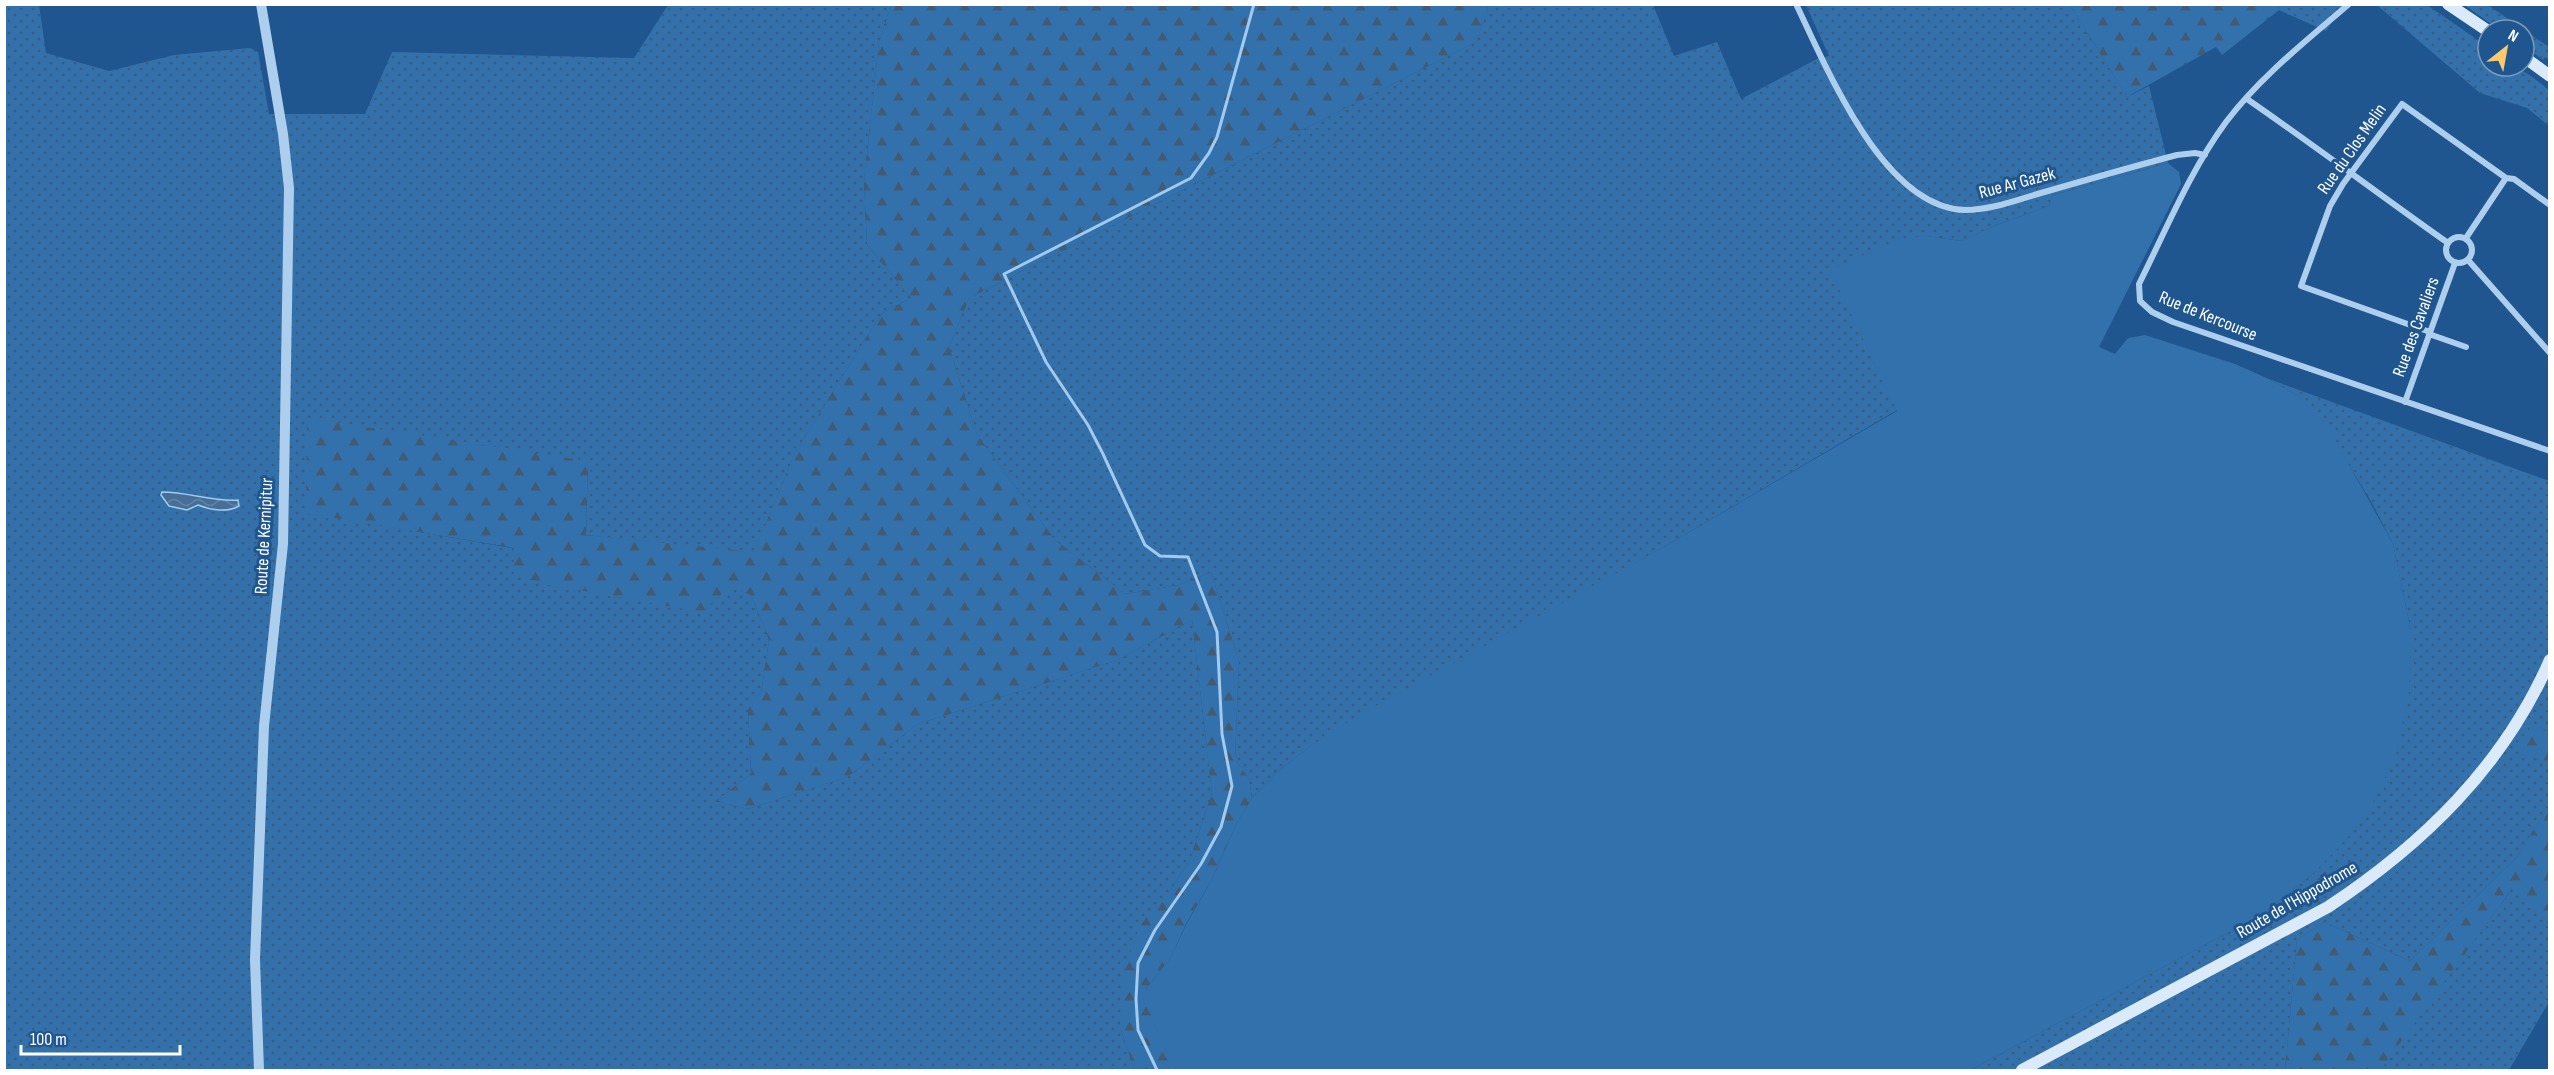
<svg xmlns="http://www.w3.org/2000/svg" width="2554" height="1075" viewBox="0 0 2554 1075" font-family="'Sofia Sans Condensed',sans-serif">
	<style>
		.grass { fill: url(#grass-dots) }
		.forest { fill: url(#forest-firs) }
		.garden { fill: #3271ac }
		.water { fill: url(#water-waves); stroke: #a1caee; stroke-width: 1.5 }
		.lines { fill: none; stroke-linecap: round; stroke-linejoin: round }
		.stream { stroke: #a1caee; stroke-width: 3 }
		.minor { stroke: #aeceed; stroke-width: 6 }
		.tertiary { stroke: #aeceed; stroke-width: 10 }
		.secondary { stroke: #daeaf9; stroke-width: 12 }
		.labels { text-anchor: middle; dominant-baseline: central; stroke-width: 6; stroke-linejoin: round; paint-order: stroke }
		.street-label { font-size: 18px; fill: #fff; stroke: #1f568f }
	</style>
	<defs>
		<pattern id="grass-dots" width="8" height="8" patternUnits="userSpaceOnUse" patternTransform="scale(1.5)"><rect width="8" height="8" fill="#3271ac"/><path d="M2 2h.1M6 6h.1" fill="none" stroke="#425b72" stroke-width="1.8" stroke-linecap="round"/></pattern>
		<pattern id="forest-firs" width="22" height="20" patternUnits="userSpaceOnUse" patternTransform="scale(1.5)"><rect width="22" height="20" fill="#3271ac"/><path d="M5 1l3.5 6h-7zM16 11l3.5 6h-7z" fill="#425b72"/></pattern>
		<pattern id="water-waves" width="16" height="10" patternUnits="userSpaceOnUse" patternTransform="scale(1.5)"><rect width="16" height="10" fill="#466e96"/><path d="M0 5q4-4 8 0t8 0" fill="none" stroke="#6284a6"/></pattern>
	</defs>
	<rect width="100%" height="100%" fill="#1f568f"/>
	<path class="grass" d="M5,5H39L46,53L109,71L174,55L250,48L258,52L269,114H365L392,52L634,58L668,5H891L879,42L864,181L867,245L911,298L884,312L874,325L795,453L754,553L586,535L588,461L306,512L729,586L751,595L769,640L761,693L748,708L751,774L716,801L748,809L847,777L918,724L1117,660L1192,620L1212,793L1190,860L1169,892L1120,1028L1135,1070H5Z
		M1487,5H1653L1674,56L1717,42L1741,99L1817,59L1829,56L1806,5H2070L2127,97L2149,86L2168,163L2053,195L2049,206L1999,224L1961,241L1927,236L1831,270L1897,410L1667,545L1308,748L1277,772L1252,798L1249,779L1235,759L1239,662L1211,572L1179,585L1125,594L1055,540L977,435L949,347L969,298L1476,42L1488,10Z
		M2278,5H2344L2326,31L2279,10Z
		M2378,5H2427L2488,47V66C2522,66 2523,70 2549,90V126L2527,108L2480,93L2378,6Z
		M2464,5H2488L2549,47V60L2545,57L2543,60L2524,46V30H2500Z
		M2269,379L2549,481V732L2533,724L2519,747L2549,767V806L2516,858L2410,961L2324,922L2297,940L2285,1070H1970L2261,915L2314,873L2330,854L2411,631L2393,544L2373,505L2351,468L2297,395Z
		M2513,888L2549,924L2550,1000L2509,1070H2379Z"/>
	<path class="forest" d="M2277,4L2279,10L2222,55L2216,47L2127,97L2070,5Z
		M891,5H1487L1488,10L1476,42L969,298L949,347L977,435L1055,540L1125,594L1179,585L1211,572L1239,662L1235,759L1249,779L1252,798L1235,827L1213,877L1186,924L1171,957L1146,989L1176,1070H1135L1120,1028L1122,975L1140,925L1169,892L1190,860L1212,793L1192,620L1117,660L918,724L847,777L748,809L716,801L751,774L748,707L761,693L769,640L751,595L729,587L702,612L544,584L514,573V548L306,513L307,418L588,461L586,535L754,552L795,453L874,325L884,312L911,298L867,245L864,181L879,42Z
		M2533,723L2549,732V767L2518,747Z
		M2549,806V924L2512,889L2382,1068L2379,1070H2285L2297,940L2324,922L2410,961L2516,858Z"/>
	<path class="garden" d="M2168,163L2179,172L2181,184L2099,347L2115,354L2128,338L2145,335L2235,364L2269,379L2297,395L2330,430L2393,544L2411,631L2409,693L2396,755L2370,809L2352,833L2314,873L2261,915L1970,1070H1176L1154,1022L1146,989L1171,957L1186,925L1213,877L1235,827L1252,798L1277,772L1308,748L1352,719L1667,545L1897,411L1830,270L1902,238L1927,236L1961,241L1999,224L2049,206L2053,195Z"/>
	<path class="water" d="M162,492C188,492 214,502 238,500L239,506C227,513 210,510 198,505L187,510L169,506L161,495Z"/>
	<g class="lines">
		<path class="stream" d="M1157,1070L1138,1030L1136,999L1138,963L1155,930L1201,864L1221,827L1232,786L1222,734L1217,632L1188,557L1160,556L1145,545L1103,454L1088,425L1046,362L1004,274L1191,178L1209,153L1217,137L1254,4"/>
		<path class="minor" d="M1796,4C1827,68 1883,208 1965,210C1991,210 2016,200 2041,193C2086,180 2131,167 2177,155L2195,153L2205,155
			M2349,4C2306,41 2260,77 2226,122C2190,171 2166,230 2139,284L2140,301L2152,312L2173,322L2550,451
			M2247,99C2315,146 2380,195 2448,243
			M2446 250a13 13 0 1 1 26 0a13 13 0 1 1-26 0Z
			M2466,238L2506,178
			M2468,260L2550,353
			M2430,332L2301,286L2330,206L2343,184L2402,104L2506,178L2514,179L2550,205
			M2429,334L2466,347
			M2405,402L2455,263"/>
		<path class="tertiary" d="M259,1070L255,960L264,726L283,544L289,188L283,134L261,4"/>
		<path class="secondary" d="M2448,4L2488,31
			M2524,57L2550,76
			M2022,1070L2328,907C2423,844 2503,767 2550,660"/>
	</g>
	<g class="labels">
		<g class="street-label">
			<text transform="translate(2352 149) rotate(-55)">Rue du Clos Melin</text>
			<text transform="translate(2017 183) rotate(-15)">Rue Ar Gazek</text>
			<text transform="translate(2208 316) rotate(22)">Rue de Kercourse</text>
			<text transform="translate(2416 327) rotate(-70)">Rue des Cavaliers</text>
			<text transform="translate(264 536) rotate(-87)">Route de Kernipitur</text>
			<text transform="translate(2297 900) rotate(-30)">Route de l'Hippodrome</text>
		</g>
	</g>
	<rect width="2554" height="1075" fill="none" stroke="#ffffff" stroke-width="12"/>
	<g transform="translate(2506 48) rotate(31)"><circle r="28" fill="#1f568f" stroke="#799abc" stroke-width="1.5"/>
	<path d="M0-4.5L10 22L0 15L-10 22Z" fill="#fbca6e"/>
	<text y="-9" font-size="16" font-weight="bold" text-anchor="middle" fill="#ffffff">N</text>
	</g>
	<path d="M21 1045v9h159v-9" fill="none" stroke="#ffffff" stroke-width="3"/>
	<text x="30" y="1045" font-size="18" fill="#ffffff" stroke="#1f568f" stroke-width="4.5" paint-order="stroke">100 m</text>
</svg>
